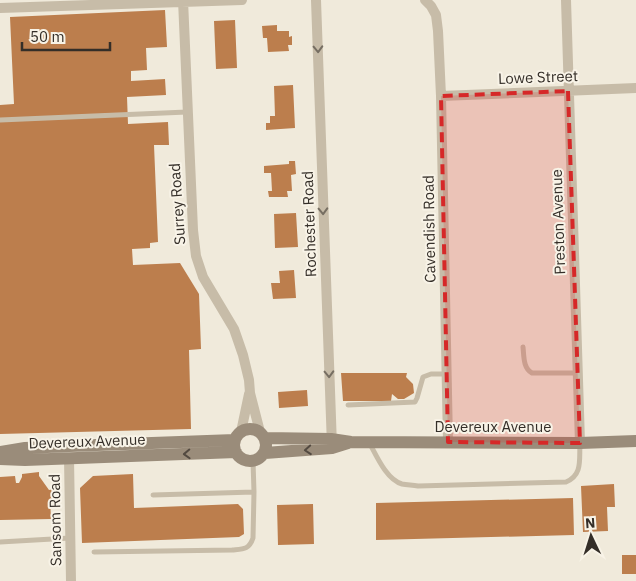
<svg xmlns="http://www.w3.org/2000/svg" width="636" height="581" viewBox="0 0 636 581" font-family="'IBM Plex Sans',sans-serif">
	<style>
		.building { fill: #bc7e4d }
		.lines { fill: none; stroke-linecap: round; stroke-linejoin: round }
		.service { stroke: #c7bca8; stroke-width: 5 }
		.minor { stroke: #c7bca8; stroke-width: 10 }
		.secondary { stroke: #9a8c7a; stroke-width: 12 }
		.oneway { stroke: #766e62 }
		.oneway2 { stroke: #534a41 }
		.marked { fill: #d62828; fill-opacity: 0.2; stroke: #d62828; stroke-width: 4; stroke-dasharray: 10 6; stroke-linejoin: round }
		.labels { text-anchor: middle; dominant-baseline: central; stroke-width: 4; stroke-linejoin: round; paint-order: stroke }
		.street-label { font-size: 15px; fill: #342e28; stroke: #f8f3e7 }
	</style>
	<rect width="100%" height="100%" fill="#f0eadb"/>
	<path class="building" d="M165,10L167,47L146,48L147,70L131,71V81L165,79L166,95L127,97L128,124L168,122L169,145H154L158,242L150,243V248L132,249L133,265L180,263L199,294L201,349L189,350L191,429L0,434V105L14,104L10,17Z
		M235,20L237,68L216,69L214,21Z
		M277,25V31H289V37L292,36V45H288L289,51L268,52L267,38H263L262,26Z
		M293,85L295,128L266,130V123H270V116H275L274,86Z
		M289,161H295L296,174L291,175L292,191H287L288,197H269L268,191H272L271,173H264V166L289,164Z
		M296,213L298,247L275,248L274,214Z
		M294,270L296,298L273,299L271,283H280L279,271Z
		M341,373H407L406,377L413,384L414,393L404,399H398L392,394L391,401H343Z
		M307,390L308,406L279,408L278,392Z
		M39,472V476L49,490L54,489V499H50L51,519L0,520V477L15,476L16,483H19L22,477V474Z
		M133,474L134,508L238,504L243,509L244,534L239,537L82,543L80,488L93,476Z
		M614,484L615,507H607L608,531L583,532L581,486Z
		M573,498L574,535L376,540V503Z
		M313,504L314,544L278,545L277,505Z
		M622,555H636V574H622Z"/>
	<g class="lines">
		<path class="service" d="M0,120L187,112
			M523,347C524,356 523,368 532,373H578
			M348,405L415,402L417,398L423,377L431,374H447
			M370,444C377,457 387,480 402,484C407,485 412,485 418,486L566,482C583,475 579,459 580,444
			M153,495L254,492
			M0,542L70,538
			M94,552L232,550C243,549 249,550 253,538L254,492L253,461"/>
		<path class="minor" d="M183,0L193,230L196,256L203,277L234,329L243,355L249,380L250,393L260,432
			M316,0L332,446
			M425,0L431,6L436,15L438,31L441,96L448,442
			M566,0L580,443
			M0,8L242,0
			M441,96L636,88
			M241,432L249,394
			M69,458L71,581"/>
		<path class="secondary" d="M234 445a16 16 0 1 1 32 0a16 16 0 1 1-32 0Z
			M265,438L331,439L351,442L580,443L636,441
			M0,452L25,448L69,446L235,440
			M265,453L332,448L348,443
			M0,459L25,460L236,452"/>
	</g>
	<defs><path id="oneway-chevron" d="M-2-3.5L2.5 0L-2 3.5" fill="none" stroke-width="1.6" stroke-linecap="round" stroke-linejoin="round" transform="scale(1.25)"/></defs>
	<g class="oneway">
		<use href="#oneway-chevron" transform="translate(318 49) rotate(88)"/>
		<use href="#oneway-chevron" transform="translate(323 211) rotate(88)"/>
		<use href="#oneway-chevron" transform="translate(329 374) rotate(88)"/>
	</g>
	<g class="oneway2">
		<use href="#oneway-chevron" transform="translate(308 450) rotate(176)"/>
		<use href="#oneway-chevron" transform="translate(187 454) rotate(178)"/>
	</g>
	<path class="marked" d="M568,91L580,443L448,442L441,96Z"/>
	<g class="labels">
		<g class="street-label">
			<text transform="translate(538 77) rotate(-2)">Lowe Street</text>
			<text transform="translate(177 204) rotate(-94)">Surrey Road</text>
			<text transform="translate(558 222) rotate(-92)">Preston Avenue</text>
			<text transform="translate(309 224) rotate(-92)">Rochester Road</text>
			<text transform="translate(429 229) rotate(-91)">Cavendish Road</text>
			<text x="493" y="426">Devereux Avenue</text>
			<text transform="translate(87 441) rotate(-2)">Devereux Avenue</text>
			<text transform="translate(55 520) rotate(-91)">Sansom Road</text>
		</g>
	</g>
	<g transform="translate(591 536) rotate(356)" stroke="#f8f3e7" stroke-width="4" paint-order="stroke">
	<path d="M0-4L9 19L0 12L-9 19Z" fill="#342e28"/>
	<text y="-8" font-size="14" font-weight="bold" text-anchor="middle" fill="#342e28">N</text>
	</g>
	<path d="M22 42v8h88v-8" fill="none" stroke="#342e28" stroke-width="2.5"/>
	<text x="30" y="42" font-size="15" fill="#342e28" stroke="#f8f3e7" stroke-width="4" paint-order="stroke">50 m</text>
</svg>
